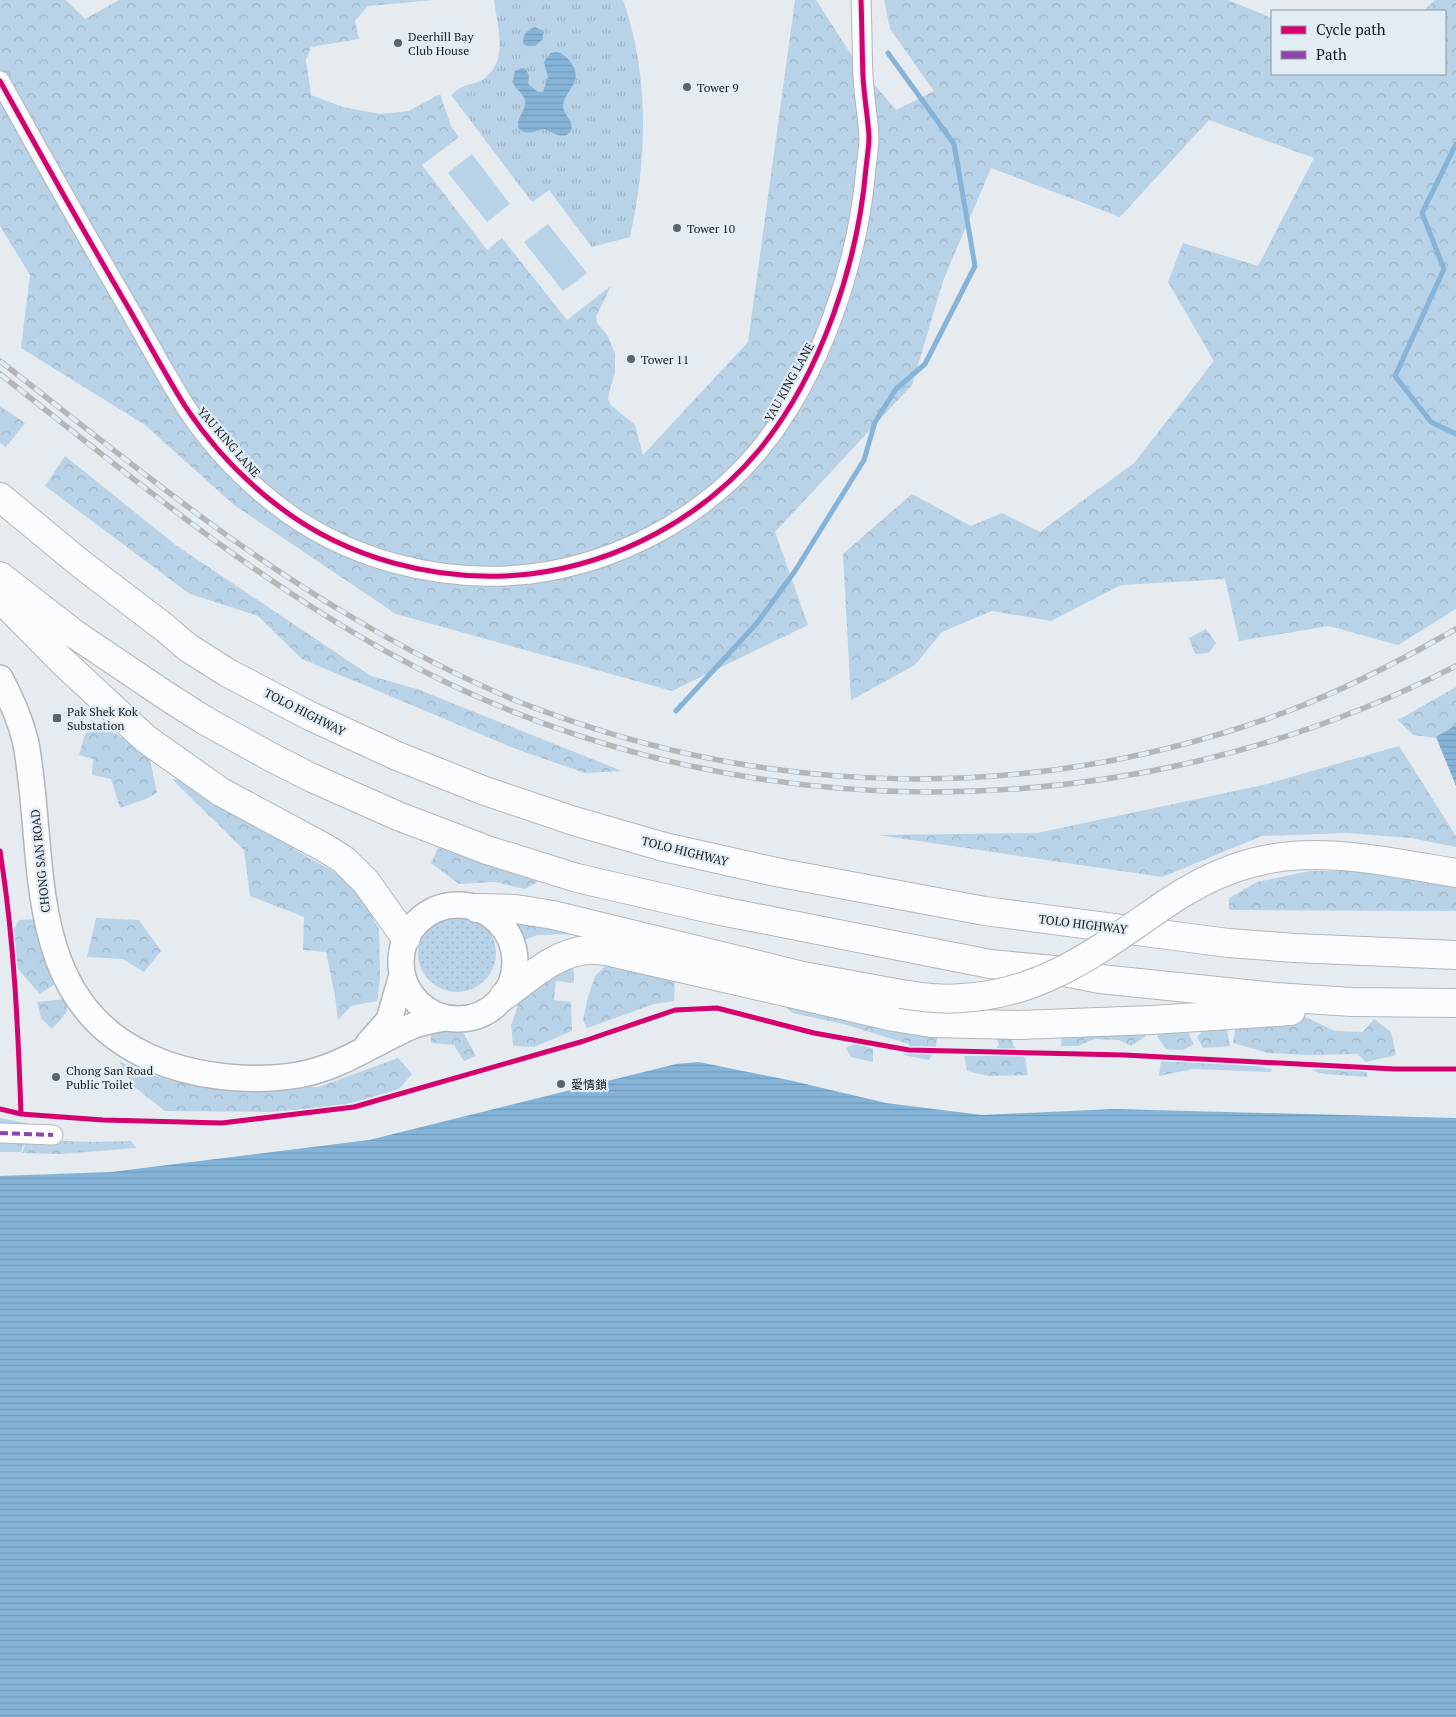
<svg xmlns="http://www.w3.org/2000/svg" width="1456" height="1717" viewBox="0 0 1456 1717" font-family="'PT Serif','Noto Sans TC',serif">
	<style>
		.grass { fill: url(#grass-dots) }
		.forest { fill: url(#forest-crowns) }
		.park { fill: url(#park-tufts) }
		.pitch { fill: #b8d2e7 }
		.water { fill: url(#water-rules) }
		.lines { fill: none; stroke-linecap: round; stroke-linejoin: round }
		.stream { stroke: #85b4d8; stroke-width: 5 }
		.minor-casing { stroke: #b2b6ba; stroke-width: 21 }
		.major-casing { stroke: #b2b6ba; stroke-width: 28 }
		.highway-casing { stroke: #b2b6ba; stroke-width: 30 }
		.minor { stroke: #fbfcfd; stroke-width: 19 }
		.major { stroke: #fbfcfd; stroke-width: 25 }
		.highway { stroke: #fbfcfd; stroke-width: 28 }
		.rail-casing { stroke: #b5b6b7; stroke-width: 5.5 }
		.rail { stroke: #e2ecf4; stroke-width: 4; stroke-dasharray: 11; stroke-linecap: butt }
		.highway-bridge-casing { stroke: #b2b6ba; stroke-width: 30; stroke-linecap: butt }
		.highway-bridge { stroke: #fbfcfd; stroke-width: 28 }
		.quiet { stroke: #8e44ad; stroke-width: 4; stroke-dasharray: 8 4; stroke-linecap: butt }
		.cycleway-casing { stroke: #e2ecf4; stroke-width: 8 }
		.cycleway { stroke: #d6006c; stroke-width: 5 }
		.poi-dot { fill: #5f6367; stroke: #e2ecf4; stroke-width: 2 }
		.labels { text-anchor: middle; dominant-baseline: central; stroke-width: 4.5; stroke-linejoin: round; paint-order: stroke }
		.poi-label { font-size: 12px; fill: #161a1d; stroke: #e2ecf4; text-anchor: start }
		.street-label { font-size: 12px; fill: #161a1d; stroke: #e2ecf4 }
	</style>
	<defs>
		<pattern id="grass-dots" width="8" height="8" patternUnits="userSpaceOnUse" patternTransform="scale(1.25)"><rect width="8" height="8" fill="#b8d2e7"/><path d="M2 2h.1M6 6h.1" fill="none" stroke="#9db4c6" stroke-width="1.8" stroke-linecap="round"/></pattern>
		<pattern id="forest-crowns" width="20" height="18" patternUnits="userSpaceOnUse" patternTransform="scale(1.25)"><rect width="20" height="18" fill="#b8d2e7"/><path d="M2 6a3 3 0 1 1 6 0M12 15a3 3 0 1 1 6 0" fill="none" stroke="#9db4c6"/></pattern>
		<pattern id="park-tufts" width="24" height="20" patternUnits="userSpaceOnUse" patternTransform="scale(1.25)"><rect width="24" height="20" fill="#b8d2e7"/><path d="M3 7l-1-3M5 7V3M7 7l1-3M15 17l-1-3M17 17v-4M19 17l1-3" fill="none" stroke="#9db4c6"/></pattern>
		<pattern id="water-rules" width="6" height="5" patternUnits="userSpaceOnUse" patternTransform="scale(1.25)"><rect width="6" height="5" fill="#85b4d8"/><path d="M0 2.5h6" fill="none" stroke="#729ab9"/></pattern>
	</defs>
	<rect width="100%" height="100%" fill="#e6ebf0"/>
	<path class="grass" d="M418 953a39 39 0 1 1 78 0a39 39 0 1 1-78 0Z"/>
	<path class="forest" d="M0,0H66L85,19L119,0H435L368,6L355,21L359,39L311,47L306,60L311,95L343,107L380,114L409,111L440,94L451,126L459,137L422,165L487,250L502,238L567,320L611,286L596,317L597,323L607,335L615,353V373L609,392L608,399L611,405L635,425L643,455L748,342L795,0H816L858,65L896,110L934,91L890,29L884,0H1228L1272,18V74H1445V11H1423L1435,0H1456V609L1398,645L1329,626L1239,641L1225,579L1121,585L1051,621L992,611L942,632L915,665L851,700L843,554L912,494L971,526L1002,513L1040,532L1134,463L1214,361L1168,282L1183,243L1258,266L1314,158L1209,120L1120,217L991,168L943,281L912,385L775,532L808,625L672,691L396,614L234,505L145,425L21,348L30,275L0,226Z
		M0,406L25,423L6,447L0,443Z
		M65,456L177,546L371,676L417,689L622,771L585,773L516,749L302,659L258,616L190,594L45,486Z
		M1206,629L1216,643L1209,653L1195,654L1189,638Z
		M1456,687V736L1454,740L1413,735L1398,720Z
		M97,722L149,755L157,793L146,799L120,808L111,779L92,775L93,759L79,755L85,735Z
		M1399,746L1456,836V847L1411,838L1347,833L1262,836L1162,877L878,835L1037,833L1263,785Z
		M172,779L196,783L297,851L352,882L379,929L380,980L377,1001L351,1006L338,1020L335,996L326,952L303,950L304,917L250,896L244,850Z
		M438,848L454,850L496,867L539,881L525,889L495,882L459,884L431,863Z
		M1310,871H1352L1456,887V911L1229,910V898L1257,882Z
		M522,917L575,934L537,935L519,942L511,924Z
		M53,918L59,981L40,994L18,969L10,937L19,920Z
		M96,918L139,920L161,951L144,972L123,959L87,957Z
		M609,962L675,979L674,1001L654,1004L587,1028L583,1020L588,997L595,976Z
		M568,964L574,971V983L556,981L554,1000L571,1002L572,1031L534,1047L513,1046L511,1025L515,1015L521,993Z
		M769,995L938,1031L936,1046L929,1060L904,1055L909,1044L843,1024L793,1013Z
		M66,999L67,1012L52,1029L41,1018L37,1002Z
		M1303,1016L1335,1031L1363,1032L1374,1019L1391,1032L1396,1055L1366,1062L1357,1054L1308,1055L1268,1053L1233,1043L1236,1025Z
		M1184,1024L1194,1044L1183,1050L1166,1049L1157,1036L1162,1026Z
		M453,1026L464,1034L476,1056L464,1061L454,1045L431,1043V1032Z
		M1226,1026L1230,1046L1203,1048L1197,1037L1206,1027Z
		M994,1028L1011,1029L1013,1045L1025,1058L1028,1075L988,1076L967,1071L964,1056H990L999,1045Z
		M1141,1029L1146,1036L1131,1046L1119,1040L1095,1039L1078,1046H1061L1062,1035Z
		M857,1043L873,1049V1062L851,1057L846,1048Z
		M398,1058L412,1074L399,1089L341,1106L271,1112L165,1111L133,1086L119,1061L144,1073L181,1083L234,1088L319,1087Z
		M1161,1061L1256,1066L1272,1069L1271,1072L1193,1069L1159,1076Z
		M1329,1067L1366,1072L1368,1077L1324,1074L1312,1070Z
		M27,1139L89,1142L131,1141L136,1148L60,1154L22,1153Z"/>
	<path class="park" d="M494,0H623C650,77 647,159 630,237L592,247L549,190L532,202L451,95C454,93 457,90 460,88C468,83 476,85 485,78C509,60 497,25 494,0Z
		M0,1118L30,1124L21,1152H0Z"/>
	<path class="pitch" d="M472,154L510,204L487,222L448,173Z
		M548,224L587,273L563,291L524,242Z"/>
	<path class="water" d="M535,27L543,31V39L535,46H526L523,43C523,34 527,30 535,27Z
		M556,52C562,53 567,57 571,63C585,82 564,90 563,106C563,115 578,125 569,133C562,140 551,131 544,129C534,131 526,137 518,127C517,116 527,110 525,100C521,87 509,91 515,71L522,68L526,69L529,76L528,84L538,92H543L548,77L544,62L551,53Z
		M1456,725V786L1436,737Z
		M699,1062L793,1081L886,1103L982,1115L1114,1109L1456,1118V1717H0V1176L111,1172L369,1140L676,1064Z"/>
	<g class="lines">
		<path class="stream" d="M1456,144L1422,213L1444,269L1395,376L1431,422L1456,434
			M676,711L757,623L795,571L864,460L875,422L896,389L925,364L975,266L954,144L888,53"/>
		<defs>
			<path id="minor" d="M0,81C42,157 84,232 128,307C147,340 165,374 185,406C208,441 240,476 273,502C344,559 439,584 530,574C618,563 703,518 760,449C821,374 858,263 866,168C867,158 869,147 869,137C868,117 864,97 863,76C862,51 862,25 861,0
				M0,1133L53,1135"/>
			<path id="major" d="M0,678C11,699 21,721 26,744C47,857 21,999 149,1057C192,1077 251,1083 298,1075C340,1068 373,1043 412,1026C422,1022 434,1020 445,1018
				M401 962a57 57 0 1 1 114 0a57 57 0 1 1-114 0Z
				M368,1044L389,1020L402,975"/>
			<path id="highway" d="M0,497L81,564L165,628L187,647L228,673L310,716L397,756L485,791L574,821L664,847L709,857L776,872L985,911L1228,943L1295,948L1456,955
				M0,576L76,635L165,695L204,720L269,756L310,777L398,816L487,850L577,878L711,909L990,964L1054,970L1100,979L1275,997L1352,1002L1456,1003
				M0,598L63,662L146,739L221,792L325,848L344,860L366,882L406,938
				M1167,903C1269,834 1343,854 1456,873
				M477,908L516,909L553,915L803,976L901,994
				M504,996C529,978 556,952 588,950C597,949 606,951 615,953L894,1017L931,1023L1019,1025L1152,1020L1291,1011"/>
		</defs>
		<use href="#minor" class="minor-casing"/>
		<use href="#major" class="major-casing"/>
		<use href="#highway" class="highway-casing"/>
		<use href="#minor" class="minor"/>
		<use href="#major" class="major"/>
		<use href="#highway" class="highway"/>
		<defs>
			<path id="rail" d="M0,361C114,450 226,543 350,616C405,649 463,679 522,703C770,800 1032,805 1283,713C1343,691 1400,661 1456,629
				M0,374C126,473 249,576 389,653C719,835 1122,837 1456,666"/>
		</defs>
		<use href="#rail" class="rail-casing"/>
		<use href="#rail" class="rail"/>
		<defs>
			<path id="highway-bridge" d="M901,994C921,997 941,1000 962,998C1045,994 1101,948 1167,903"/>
		</defs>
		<use href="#highway-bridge" class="highway-bridge-casing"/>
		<use href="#highway-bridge" class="highway-bridge"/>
		<path class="quiet" d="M0,1133L53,1135"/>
		<defs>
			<path id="cycleway" d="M0,81C42,157 84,232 128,307C147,340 165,374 185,406C208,441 240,476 273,502C344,559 439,584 530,574C618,563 703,518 760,449C821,374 858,263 866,168C867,158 869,147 869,137C868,117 864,97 863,76C862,51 862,25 861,0
				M0,851C14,938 18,1026 21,1114
				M0,1109L21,1114L103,1120L222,1123L354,1107L584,1041L675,1010L717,1008L814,1033L909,1050L1124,1055L1395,1069H1456"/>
		</defs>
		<use href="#cycleway" class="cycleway-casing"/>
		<use href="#cycleway" class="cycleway"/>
	</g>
	<g class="poi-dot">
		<circle cx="398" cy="43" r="5"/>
		<circle cx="687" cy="87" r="5"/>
		<circle cx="677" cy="228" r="5"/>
		<circle cx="631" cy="359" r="5"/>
		<rect x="52" y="713" width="10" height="10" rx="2.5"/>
		<circle cx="56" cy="1077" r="5"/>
		<circle cx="561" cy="1084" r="5"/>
	</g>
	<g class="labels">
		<g class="poi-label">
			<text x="408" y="36">Deerhill Bay<tspan x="408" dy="14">Club House</tspan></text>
			<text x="697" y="87">Tower 9</text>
			<text x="687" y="228">Tower 10</text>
			<text x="641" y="359">Tower 11</text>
			<text x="67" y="711">Pak Shek Kok<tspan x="67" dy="14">Substation</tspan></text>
			<text x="66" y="1070">Chong San Road<tspan x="66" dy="14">Public Toilet</tspan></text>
			<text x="571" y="1084">愛情鎖</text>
		</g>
		<g class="street-label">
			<text transform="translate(789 382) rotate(-61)">YAU KING LANE</text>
			<text transform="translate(229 442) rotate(49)">YAU KING LANE</text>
			<text transform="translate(305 712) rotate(27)">TOLO HIGHWAY</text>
			<text transform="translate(685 851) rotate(14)">TOLO HIGHWAY</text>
			<text transform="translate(40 861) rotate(-96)">CHONG SAN ROAD</text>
			<text transform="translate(1083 924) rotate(7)">TOLO HIGHWAY</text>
		</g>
	</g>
	<rect x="1271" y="10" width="175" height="65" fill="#e2ecf4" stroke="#90989e"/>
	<rect x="1281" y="26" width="25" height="8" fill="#d6006c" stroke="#90989e"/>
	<text x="1316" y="35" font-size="15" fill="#161a1d">Cycle path</text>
	<rect x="1281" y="51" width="25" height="8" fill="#8e44ad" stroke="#90989e"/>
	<text x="1316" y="60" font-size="15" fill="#161a1d">Path</text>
</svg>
